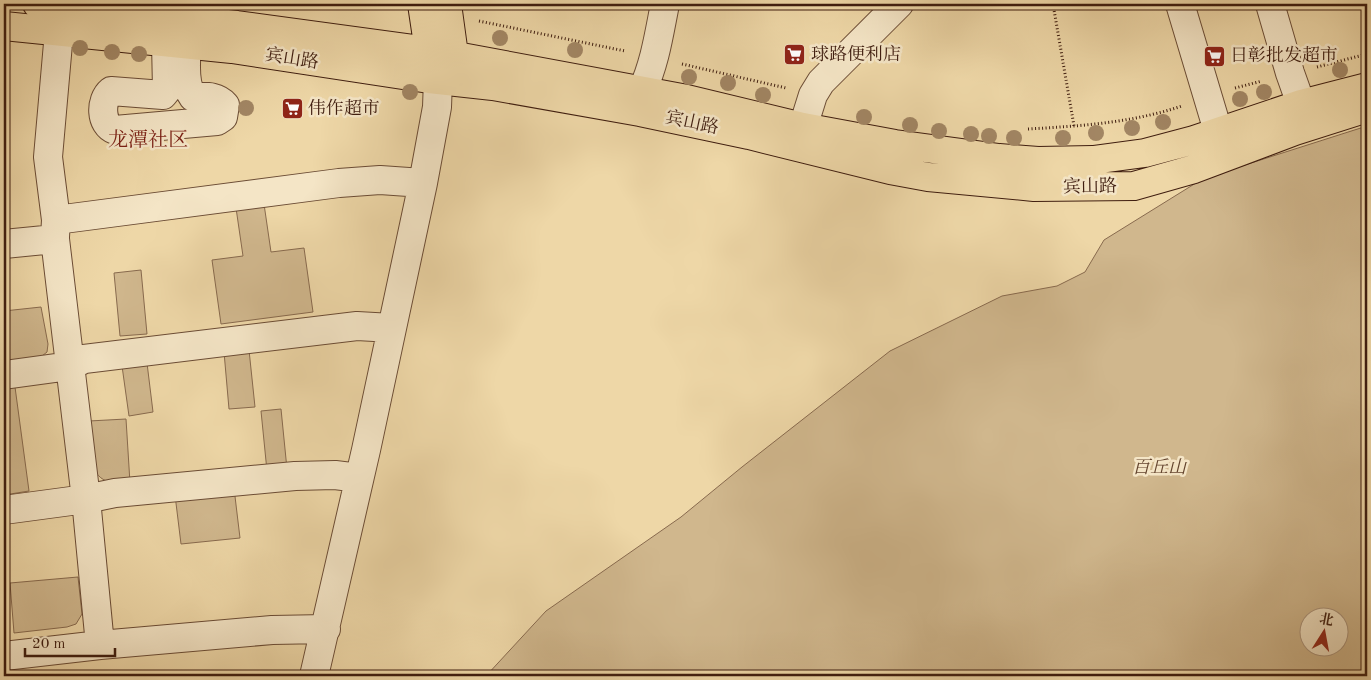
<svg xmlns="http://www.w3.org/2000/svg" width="1371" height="680" viewBox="0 0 1371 680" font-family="'Old Standard TT','Noto Serif SC',serif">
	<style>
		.green { fill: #d0b78d; stroke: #886a4e; fill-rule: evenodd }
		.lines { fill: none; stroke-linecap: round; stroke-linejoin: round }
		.minor-casing { stroke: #6b4c35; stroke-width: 30 }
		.major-casing { stroke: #3f1d0f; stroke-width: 30 }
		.path { stroke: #3f1d0f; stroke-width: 3; stroke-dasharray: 1 2.5; stroke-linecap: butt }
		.minor { stroke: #f4e5c6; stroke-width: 28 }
		.major { stroke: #eed7a7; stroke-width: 28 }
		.tree { fill: #a28664 }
		.labels { text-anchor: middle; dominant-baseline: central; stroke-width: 5; stroke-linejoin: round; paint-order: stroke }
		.poi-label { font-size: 18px; fill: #3f1d0f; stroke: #f4e5c6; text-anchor: start }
		.street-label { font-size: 18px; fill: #3f1d0f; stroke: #f4e5c6 }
		.park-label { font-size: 18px; font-style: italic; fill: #63442e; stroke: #f4e5c6 }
		.quarter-label { font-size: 20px; fill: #7a1f14; stroke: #f4e5c6 }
	</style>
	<rect width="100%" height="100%" fill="#eed7a7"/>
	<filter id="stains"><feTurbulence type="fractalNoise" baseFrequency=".004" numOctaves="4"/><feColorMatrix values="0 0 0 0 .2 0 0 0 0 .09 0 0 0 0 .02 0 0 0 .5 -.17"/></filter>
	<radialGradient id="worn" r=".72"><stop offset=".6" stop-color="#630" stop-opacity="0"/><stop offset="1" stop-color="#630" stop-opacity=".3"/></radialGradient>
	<path class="green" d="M1367,126V676H486L546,611L681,517L742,467L890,351L1002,296L1057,286L1085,272L1104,240L1204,178ZM1308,618H1338V648H1308Z
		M264,204L271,252L304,248L313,312L221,324L212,260L243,256L236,208Z
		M141,270L147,334L120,336L114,273Z
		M41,307L48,344L47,352L42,356L4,364V311Z
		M249,350L255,407L229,409L224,352Z
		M147,363L153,412L129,416L122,366Z
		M15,387L29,491L4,495V389Z
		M281,409L287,469L267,471L261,411Z
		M126,419L130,483C114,482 104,485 95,471L89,421Z
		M234,488L240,538L181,544L175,495Z
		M78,577L82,614L76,624L67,627L14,633L10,583Z"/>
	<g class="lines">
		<defs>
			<path id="minor" d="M1180,4L1218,131
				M1270,4L1290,73L1301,104
				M166,42L167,90L163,95L111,91C100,100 100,125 115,130L217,121L223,117L225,105C216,95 205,97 193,97C183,84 186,60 187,45
				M642,91C655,63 659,34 665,4
				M803,127L813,95L821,82L899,4
				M56,220L339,183L380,180L423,183
				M55,237L56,220L48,157L59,32
				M4,244L55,239L86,499L100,645L4,656
				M4,375L70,366L84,359L357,326L392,328
				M4,510L86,499L115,493L295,476L335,475L359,478
				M100,645L272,630L326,629
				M314,676L366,450L423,183L437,107L438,80"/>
			<path id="major" d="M37,4L237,25L429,51L687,99L803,127L895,144L999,158L1038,161L1093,160L1145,153L1194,140L1301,104L1367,87
				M422,4L429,51V69
				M447,4L454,55V73
				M4,26L232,49L429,79L493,86L640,112L749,135L890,170L928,177L1034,187L1134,186L1194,169L1295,131L1367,108"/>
		</defs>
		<use href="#minor" class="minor-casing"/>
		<use href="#major" class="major-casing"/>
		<path class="path" d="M360,4L383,8H394
			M1053,4L1074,126
			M479,21L625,51
			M682,64L786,88
			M1317,67L1367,54
			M1235,88L1262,81
			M1028,129C1081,126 1131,123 1182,106"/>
		<use href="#minor" class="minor"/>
		<use href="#major" class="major"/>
	</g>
	<g class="tree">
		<circle cx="500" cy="38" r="8"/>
		<circle cx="80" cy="48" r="8"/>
		<circle cx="575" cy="50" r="8"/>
		<circle cx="112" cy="52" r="8"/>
		<circle cx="139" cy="54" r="8"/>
		<circle cx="1340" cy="70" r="8"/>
		<circle cx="689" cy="77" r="8"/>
		<circle cx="728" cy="83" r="8"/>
		<circle cx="410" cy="92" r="8"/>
		<circle cx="1264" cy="92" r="8"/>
		<circle cx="763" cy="95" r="8"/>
		<circle cx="1240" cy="99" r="8"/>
		<circle cx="246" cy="108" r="8"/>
		<circle cx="864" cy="117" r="8"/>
		<circle cx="1163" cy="122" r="8"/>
		<circle cx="910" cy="125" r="8"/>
		<circle cx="1132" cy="128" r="8"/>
		<circle cx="939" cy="131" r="8"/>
		<circle cx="1096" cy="133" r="8"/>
		<circle cx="971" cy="134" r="8"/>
		<circle cx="989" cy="136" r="8"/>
		<circle cx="1014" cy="138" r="8"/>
		<circle cx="1063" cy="138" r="8"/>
	</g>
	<defs>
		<symbol id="supermarket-square" viewBox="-11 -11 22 22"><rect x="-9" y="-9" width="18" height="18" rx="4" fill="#8f2418" stroke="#f4e5c6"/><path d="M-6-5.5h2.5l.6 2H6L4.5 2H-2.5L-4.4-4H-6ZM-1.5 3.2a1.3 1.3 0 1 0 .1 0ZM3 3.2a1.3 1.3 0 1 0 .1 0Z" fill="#fff"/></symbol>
	</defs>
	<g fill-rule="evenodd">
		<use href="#supermarket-square" x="782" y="42" width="25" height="25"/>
		<use href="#supermarket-square" x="1202" y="44" width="25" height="25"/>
		<use href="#supermarket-square" x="280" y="96" width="25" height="25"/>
	</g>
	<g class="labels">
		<g class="poi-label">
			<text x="811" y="55">球路便利店</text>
			<text x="1230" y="56">日彰批发超市</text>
			<text x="308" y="109">伟作超市</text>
		</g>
		<g class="street-label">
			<text transform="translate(292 59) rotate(9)">宾山路</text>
			<text transform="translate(692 123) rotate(12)">宾山路</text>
			<text transform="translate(1090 187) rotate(-1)">宾山路</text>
		</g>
		<g class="park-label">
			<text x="1159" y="468">百丘山</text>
		</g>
		<g class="quarter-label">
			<text x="148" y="141">龙潭社区</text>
		</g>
	</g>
	<rect width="1371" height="680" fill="none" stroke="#eed7a7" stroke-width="20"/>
	<rect x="5" y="5" width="1361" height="670" fill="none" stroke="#3f1d0f" stroke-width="2.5"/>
	<rect x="10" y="10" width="1351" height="660" fill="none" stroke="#3f1d0f"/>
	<g transform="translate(1324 632) rotate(11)"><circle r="24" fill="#f4e5c6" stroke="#ac957d"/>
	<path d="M0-4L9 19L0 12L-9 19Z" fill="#8f2418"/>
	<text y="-8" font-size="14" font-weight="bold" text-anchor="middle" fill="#3f1d0f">北</text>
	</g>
	<path d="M25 648v8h90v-8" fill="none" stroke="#3f1d0f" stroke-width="2.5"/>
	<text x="32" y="648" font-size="15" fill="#3f1d0f" stroke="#f4e5c6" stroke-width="4" paint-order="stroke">20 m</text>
	<rect width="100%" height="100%" filter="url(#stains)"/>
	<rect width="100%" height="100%" fill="url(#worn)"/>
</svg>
